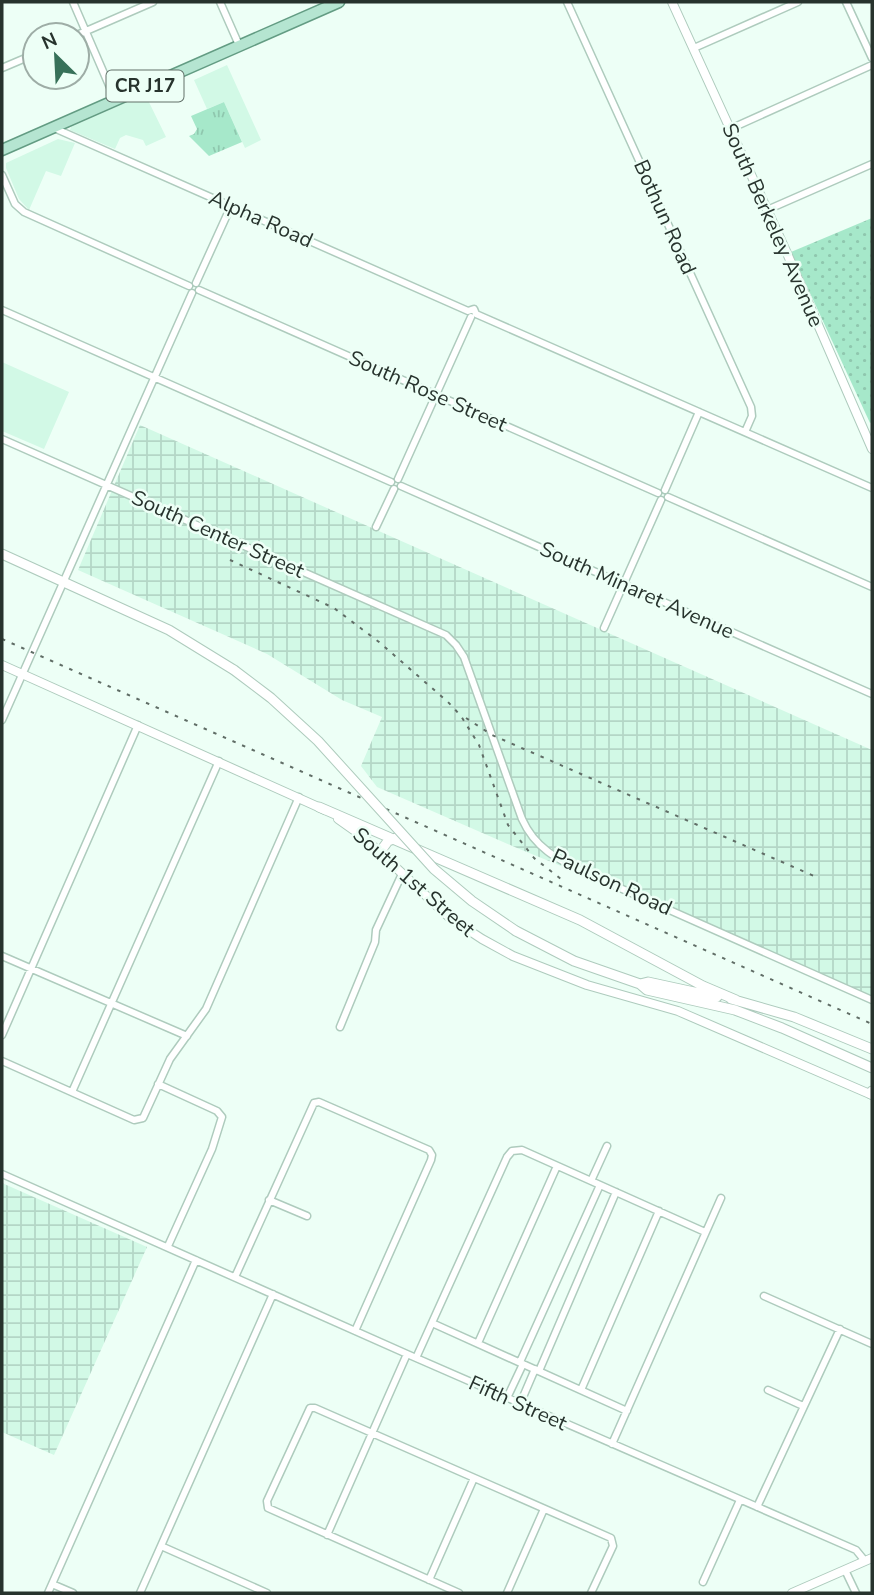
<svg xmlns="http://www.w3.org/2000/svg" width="874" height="1595" viewBox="0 0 874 1595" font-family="'Nunito Sans',sans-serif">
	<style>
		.built { fill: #d2f9e6 }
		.industrial { fill: url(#industrial-grid) }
		.grass { fill: url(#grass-tufts) }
		.park { fill: url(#park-dots) }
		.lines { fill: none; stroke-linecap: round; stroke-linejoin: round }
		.minor-casing { stroke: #aecbbd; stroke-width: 9 }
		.tertiary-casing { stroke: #aecbbd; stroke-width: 10 }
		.secondary-casing { stroke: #aecbbd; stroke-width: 11 }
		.primary-casing { stroke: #639c83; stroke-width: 13 }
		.minor { stroke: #fff; stroke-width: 6 }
		.tertiary { stroke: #fff; stroke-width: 8 }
		.secondary { stroke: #fff; stroke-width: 9 }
		.primary { stroke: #b5e5d1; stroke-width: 10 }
		.rail { stroke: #606d66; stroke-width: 2; stroke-dasharray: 3.5 7; stroke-linecap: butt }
		.secondary-bridge-casing { stroke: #aecbbd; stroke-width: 11; stroke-linecap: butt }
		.secondary-bridge { stroke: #fff; stroke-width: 9 }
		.labels { text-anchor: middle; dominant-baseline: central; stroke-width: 5; stroke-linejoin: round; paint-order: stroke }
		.shield { fill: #edfff6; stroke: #627069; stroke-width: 2 }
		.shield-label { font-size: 19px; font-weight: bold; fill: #27332d }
		.street-label { font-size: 21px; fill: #27332d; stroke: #edfff6 }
	</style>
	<defs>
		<pattern id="industrial-grid" width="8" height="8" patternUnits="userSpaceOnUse" patternTransform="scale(1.75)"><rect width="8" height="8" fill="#d2f9e6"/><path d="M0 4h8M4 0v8" fill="none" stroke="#b4d6c6"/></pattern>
		<pattern id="grass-tufts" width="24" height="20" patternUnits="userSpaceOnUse" patternTransform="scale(1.75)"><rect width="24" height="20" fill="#a6e8ca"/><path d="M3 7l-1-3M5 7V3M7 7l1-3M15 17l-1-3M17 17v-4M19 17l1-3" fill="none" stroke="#8fc7ae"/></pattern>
		<pattern id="park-dots" width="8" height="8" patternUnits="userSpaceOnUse" patternTransform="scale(1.75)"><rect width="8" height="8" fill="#a6e8ca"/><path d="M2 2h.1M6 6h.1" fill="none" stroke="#8fc7ae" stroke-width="1.8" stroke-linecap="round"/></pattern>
	</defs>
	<rect width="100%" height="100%" fill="#edfff6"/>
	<path class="built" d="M227,65L261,140L245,148L224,102L207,109L194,80Z
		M145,94L166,137L146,146L143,140L126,135L120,138L115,149L70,130L71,127Z
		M58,139L75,143L61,176L46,171L29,210L19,199L6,168V163Z
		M2,362L69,392L44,449L2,431Z"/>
	<path class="industrial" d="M140,425L872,750V997L757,946L517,848L377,787L361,766L382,717L342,700L267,654L78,570Z
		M2,1183L147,1247L54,1455L2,1432Z"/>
	<path class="grass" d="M224,102L242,142L209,156L189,136L194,134L197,129L191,116Z"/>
	<path class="park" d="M872,218V421L870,423L791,252Z"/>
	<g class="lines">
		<defs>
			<path id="minor" d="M73,2L115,99
				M220,2L239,45
				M567,2L751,407L752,416L745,432
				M846,2L872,58
				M77,35L153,2
				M694,48L798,2
				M2,68L35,54
				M54,128L468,311L474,309L476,314L872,488
				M730,129L872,65
				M2,175L15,204L24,212L189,286
				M767,210L872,164
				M196,283L231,206
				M199,290L658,493
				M2,310L391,482
				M2,439L446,635L456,645L464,657L522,819C535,848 557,859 584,872L872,1000
				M398,479L471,317
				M401,486L872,694
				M665,490L699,412
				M668,497L872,587
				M376,527L394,489
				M604,628L661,500
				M2,720L192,293
				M2,956L187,1036
				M340,1027L375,942L376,930L402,874
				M2,1035L138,725
				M2,1061L134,1120L143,1118L170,1059L206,1009L299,797
				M158,1084L217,1111L222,1117L212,1149L168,1246
				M72,1092L219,761
				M2,1174L407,1354L856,1550L865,1561
				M591,1181L607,1146
				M269,1200L307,1216
				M235,1277L314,1103L319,1102L429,1150L432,1155L431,1160L355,1331
				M764,1296L872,1344
				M432,1323L627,1411
				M478,1343L557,1166
				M416,1358L507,1157L512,1151L522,1150L705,1232
				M520,1362L600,1185
				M539,1371L616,1192
				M581,1390L659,1211
				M768,1390L803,1406
				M507,1398L523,1364
				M520,1404L535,1369
				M612,1444L721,1198
				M757,1507L840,1329
				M327,1535L407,1354
				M161,1546L267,1593
				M845,1570L856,1593
				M429,1580L474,1478
				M703,1582L740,1500
				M52,1584L73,1593
				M48,1593L196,1260
				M140,1593L273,1294
				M459,1593L268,1508L267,1501L310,1408H315L611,1538L613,1546L591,1593
				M507,1593L544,1509"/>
			<path id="tertiary" d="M672,2L786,251L872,449
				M2,665L325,810
				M338,819L362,836L450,918L482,939L513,956L587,985L678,1011L872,1095
				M792,1593L872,1558"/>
			<path id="secondary" d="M2,554L169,630L234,670
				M319,807L580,920L703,986L736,1000
				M380,852L388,841L396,838
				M516,931L574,961L640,984L647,990L735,1010L782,1028L872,1068
				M640,984L648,982L717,997
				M731,999L794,1017L872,1049
				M871,1094L872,1091"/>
			<path id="primary" d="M2,150L339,2"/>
		</defs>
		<use href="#minor" class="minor-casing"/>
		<use href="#tertiary" class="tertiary-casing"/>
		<use href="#secondary" class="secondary-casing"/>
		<use href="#primary" class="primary-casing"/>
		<use href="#minor" class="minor"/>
		<use href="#tertiary" class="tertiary"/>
		<use href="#secondary" class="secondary"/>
		<use href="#primary" class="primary"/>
		<path class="rail" d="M230,560L334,608L379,642L448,702L461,716L479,745L508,825L534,858L561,879
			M2,639L872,1024
			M466,718L492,735L814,876"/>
		<defs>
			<path id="secondary-bridge" d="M234,670L271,698L318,741L434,869L472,901L516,931"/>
		</defs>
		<use href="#secondary-bridge" class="secondary-bridge-casing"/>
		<use href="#secondary-bridge" class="secondary-bridge"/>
	</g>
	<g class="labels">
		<rect class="shield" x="106.5" y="70.5" width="77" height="31" rx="5"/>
		<g class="shield-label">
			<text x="145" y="86">CR J17</text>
		</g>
		<g class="street-label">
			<text transform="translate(665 217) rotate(66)">Bothun Road</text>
			<text transform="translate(261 219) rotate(24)">Alpha Road</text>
			<text transform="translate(773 225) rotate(66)">South Berkeley Avenue</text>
			<text transform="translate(428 391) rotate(24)">South Rose Street</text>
			<text transform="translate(218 534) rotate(24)">South Center Street</text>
			<text transform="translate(637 590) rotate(24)">South Minaret Avenue</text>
			<text transform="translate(414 882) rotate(41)">South 1st Street</text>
			<text transform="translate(612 882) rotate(25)">Paulson Road</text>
			<text transform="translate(518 1403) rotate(24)">Fifth Street</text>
		</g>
	</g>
	<rect width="874" height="1595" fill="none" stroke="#27332d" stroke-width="7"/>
	<g transform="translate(56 56) rotate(336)"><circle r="33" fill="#edfff6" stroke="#9eada6" stroke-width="2"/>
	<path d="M0-5L12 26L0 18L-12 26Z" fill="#377159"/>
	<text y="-10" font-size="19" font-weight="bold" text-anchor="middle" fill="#27332d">N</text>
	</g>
</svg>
